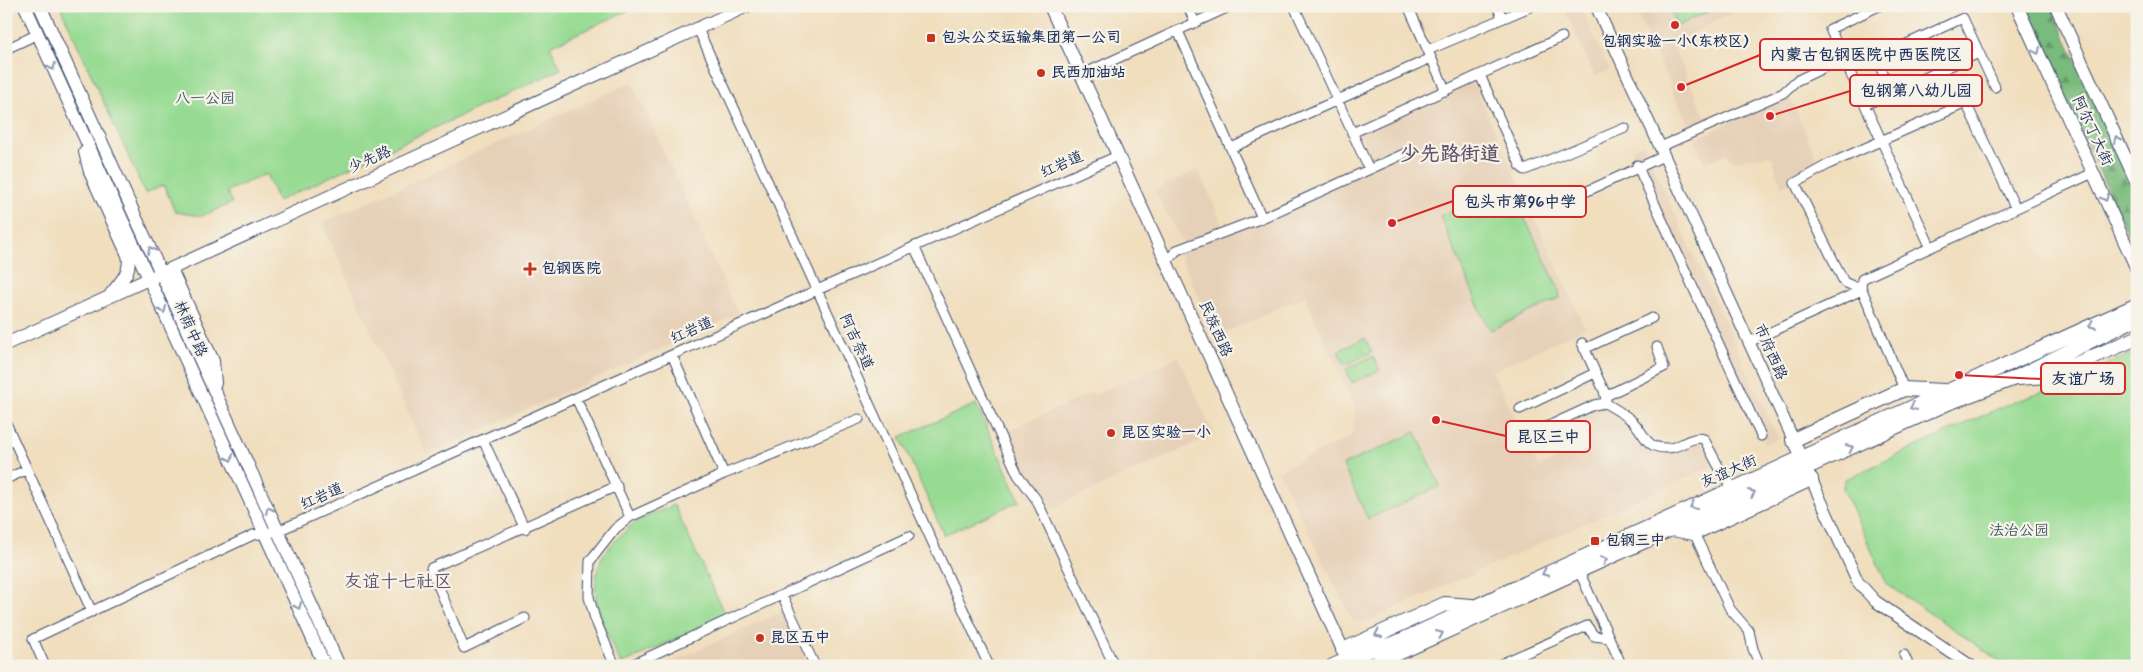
<svg xmlns="http://www.w3.org/2000/svg" width="2143" height="672" viewBox="0 0 2143 672" font-family="Mynerve,'LXGW WenKai TC',sans-serif">
	<style>
		.built { fill: #e6d0b7 }
		.green { fill: #97db93; stroke: #598578 }
		.forest { fill: url(#forest-firs); stroke: #4a756e }
		.lines { fill: none; stroke-linecap: round; stroke-linejoin: round }
		.minor-casing { stroke: #3b496c; stroke-width: 11 }
		.tertiary-casing { stroke: #3b496c; stroke-width: 13 }
		.secondary-casing { stroke: #3b496c; stroke-width: 14 }
		.primary-casing { stroke: #3b496c; stroke-width: 16 }
		.minor { stroke: #fff; stroke-width: 9 }
		.tertiary { stroke: #fff; stroke-width: 11 }
		.secondary { stroke: #fff; stroke-width: 12 }
		.primary { stroke: #fff; stroke-width: 14 }
		.oneway { stroke: #8d97ae }
		.poi-dot { fill: #c8321e; stroke: #f7f3e8; stroke-width: 2 }
		.labels { text-anchor: middle; dominant-baseline: central; stroke-width: 4.5; stroke-linejoin: round; paint-order: stroke }
		.poi-label { font-size: 15px; font-weight: bold; fill: #1b2f5e; stroke: #f7f3e8; text-anchor: start }
		.park-label { font-size: 15px; fill: #3a5a6b; stroke: #f7f3e8 }
		.street-label { font-size: 15px; fill: #1b2f5e; stroke: #f7f3e8 }
		.quarter-label { font-size: 18px; fill: #5e546d; stroke: #f7f3e8 }
		.district-label { font-size: 20px; font-weight: bold; fill: #5e546d; stroke: #f7f3e8 }
		.leader { fill: none; stroke: #d62828; stroke-width: 2 }
		.callout-dot { fill: #d62828; stroke: #f7f3e8; stroke-width: 2 }
		.callout { fill: #f7f3e8; stroke: #d62828; stroke-width: 2 }
		.callout-label { font-size: 16px; text-anchor: middle; font-weight: bold; fill: #1b2f5e }
	</style>
	<defs>
		<pattern id="forest-firs" width="22" height="20" patternUnits="userSpaceOnUse" patternTransform="scale(1.25)"><rect width="22" height="20" fill="#79bb7d"/><path d="M5 1l3.5 6h-7zM16 11l3.5 6h-7z" fill="#62986a"/></pattern>
	</defs>
	<rect width="100%" height="100%" fill="#f7f3e8"/>
	<filter id="ink" filterUnits="userSpaceOnUse"><feTurbulence type="fractalNoise" baseFrequency=".02" numOctaves="2"/><feDisplacementMap in="SourceGraphic" scale="10" xChannelSelector="R" yChannelSelector="G"/><feConvolveMatrix kernelMatrix="1 2 1 2 8 2 1 2 1" color-interpolation-filters="sRGB"/></filter>
	<filter id="wash" filterUnits="userSpaceOnUse"><feTurbulence type="fractalNoise" baseFrequency=".0096" numOctaves="4" result="noise"/><feDisplacementMap in="SourceGraphic" scale="20" xChannelSelector="R" yChannelSelector="G"/><feGaussianBlur stdDeviation="1.12" result="paint"/><feColorMatrix in="noise" values="0 0 0 0 0 0 0 0 0 0 0 0 0 0 0 0 0 1.4 0 .05"/><feComposite in="paint" operator="in"/></filter>
	<g filter="url(#wash)">
		<rect width="100%" height="100%" fill="#f0debd"/>
		<path class="built" d="M1563,6H1580L1609,70L1595,77Z
			M1634,6H1743L1672,44L1707,121L1690,129Z
			M1470,76L1585,328L1492,371L1539,467L1569,453L1557,425L1604,404L1614,414L1628,420L1647,446L1700,441L1715,465L1363,623L1353,621L1278,471L1348,438L1354,431L1355,407L1305,296L1217,336L1179,254L1187,250L1154,190L1199,170L1224,228L1196,245L1373,164L1357,128Z
			M632,82L738,314L427,455L322,223Z
			M1788,92L1821,168L1781,186L1773,159L1767,155L1732,161L1726,154L1705,163L1695,140Z
			M1643,144L1778,438L1765,444L1636,160L1632,149Z
			M1178,357L1214,435L1044,512L1007,431L1093,392L1095,395Z
			M784,611L809,666H663Z"/>
		<path class="green" d="M60,6H638L550,46L561,69L278,201L266,174L227,191L232,203L202,216L175,212L164,185L145,193Z
			M1668,6H1720L1677,26Z
			M1508,184L1558,287L1560,298L1491,330L1485,321L1440,216Z
			M1365,338L1372,352L1345,365L1338,351Z
			M2137,351V666H2007L1887,584L1843,489L1844,480L2006,405L2055,388Z
			M1373,356L1380,370L1352,383L1346,369Z
			M976,404L1020,501L944,535L900,437Z
			M1416,432L1440,486L1368,519L1343,465Z
			M674,505L724,613L723,618L621,664C600,621 577,576 618,538C624,533 629,526 636,522C647,515 662,511 674,505Z"/>
		<path class="forest" d="M2024,6H2051L2137,195L2136,252Z"/>
	</g>
	<g filter="url(#ink)">
		<g class="lines">
			<defs>
				<path id="minor" d="M1188,6L1195,23
					M1294,6L1369,169
					M1408,6L1446,91
					M1497,6L1502,17
					M1879,6L1830,29L1930,246
					M698,29L989,666
					M1178,31L1262,218
					M6,49L38,34
					M1428,50L1532,6
					M1081,75L1231,6
					M1480,75L1521,167L1525,170L1625,128
					M1892,93L1876,58L1963,18L1995,87
					M1865,105L1979,53
					M1352,133L1562,37
					M1660,147L1783,93L1796,81L1844,58
					M1231,148L1431,58
					M1637,165L1761,436
					M1548,209L1664,156
					M914,246L1018,475L1036,499L1111,659L1115,664L1122,666
					M1167,261L1177,250L1262,218L1408,152
					M1862,290L1844,282L1795,183L1829,164L1966,103L2015,207
					M1749,342L1862,290
					M1582,343L1604,391L1606,400
					M1584,349L1652,318
					M672,355L724,474
					M1904,389L1861,287L1862,279L2093,173
					M1606,396L1664,367L1657,347
					M576,398L630,517
					M1520,409L1595,373
					M6,423L92,612
					M1533,433L1594,405L1605,403C1612,407 1630,418 1634,423C1646,435 1645,448 1666,448C1680,449 1690,435 1704,439L1722,473L1733,487
					M483,440L525,529
					M6,479L26,470
					M1694,533L1730,609L1749,631L1753,649L1760,666
					M1579,571L1622,666
					M782,595L815,666
					M525,618L464,648L431,568L617,486
					M1904,655L1909,666
					M45,666L33,639L253,535L278,531L1117,156
					M615,666L595,619L589,597L590,561L615,529L630,517L724,474L859,419
					M629,666L909,536
					M1496,666L1587,626L1594,636L1609,638"/>
				<path id="tertiary" d="M1596,6L1858,582L1875,601L1971,666"/>
				<path id="secondary" d="M25,6L325,666
					M40,6L339,666
					M1050,6L1347,659
					M2017,6L2137,269
					M2056,6L2137,183
					M85,152L90,172L128,255C132,272 121,281 111,294
					M171,269L213,361L215,383
					M6,344L747,6"/>
				<path id="primary" d="M2018,378L2048,376L2137,338
					M1793,440L1904,389L1944,391
					M1672,529L1694,533L1811,479
					M1343,650L1445,604L1472,606
					M1333,666L1367,651L1393,644L2137,305
					M1370,666L1948,403L2015,378L2137,318"/>
			</defs>
			<use href="#minor" class="minor-casing"/>
			<use href="#tertiary" class="tertiary-casing"/>
			<use href="#secondary" class="secondary-casing"/>
			<use href="#primary" class="primary-casing"/>
			<use href="#minor" class="minor"/>
			<use href="#tertiary" class="tertiary"/>
			<use href="#secondary" class="secondary"/>
			<use href="#primary" class="primary"/>
		</g>
		<defs><path id="oneway-chevron" d="M-2-3.5L2.5 0L-2 3.5" fill="none" stroke-width="1.6" stroke-linecap="round" stroke-linejoin="round" transform="scale(1.25)"/></defs>
		<g class="oneway">
			<use href="#oneway-chevron" transform="translate(2037 51) rotate(65)"/>
			<use href="#oneway-chevron" transform="translate(52 67) rotate(66)"/>
			<use href="#oneway-chevron" transform="translate(2117 139) rotate(-114)"/>
			<use href="#oneway-chevron" transform="translate(2105 198) rotate(66)"/>
			<use href="#oneway-chevron" transform="translate(151 250) rotate(-114)"/>
			<use href="#oneway-chevron" transform="translate(163 310) rotate(66)"/>
			<use href="#oneway-chevron" transform="translate(2092 325) rotate(156)"/>
			<use href="#oneway-chevron" transform="translate(1913 407) rotate(155)"/>
			<use href="#oneway-chevron" transform="translate(1850 448) rotate(-25)"/>
			<use href="#oneway-chevron" transform="translate(230 458) rotate(66)"/>
			<use href="#oneway-chevron" transform="translate(1752 493) rotate(-24)"/>
			<use href="#oneway-chevron" transform="translate(1693 506) rotate(156)"/>
			<use href="#oneway-chevron" transform="translate(269 510) rotate(-114)"/>
			<use href="#oneway-chevron" transform="translate(1604 560) rotate(-24)"/>
			<use href="#oneway-chevron" transform="translate(1545 573) rotate(156)"/>
			<use href="#oneway-chevron" transform="translate(298 606) rotate(66)"/>
			<use href="#oneway-chevron" transform="translate(1378 634) rotate(155)"/>
			<use href="#oneway-chevron" transform="translate(1440 634) rotate(-24)"/>
		</g>
	</g>
	<g class="poi-dot">
		<circle cx="1675" cy="25" r="5"/>
		<rect x="926" y="33" width="10" height="10" rx="2.5"/>
		<circle cx="1041" cy="73" r="5"/>
		<path d="M527.5 261.5h5v5h5v5h-5v5h-5v-5h-5v-5h5z"/>
		<circle cx="1111" cy="433" r="5"/>
		<rect x="1590" y="536" width="10" height="10" rx="2.5"/>
		<circle cx="760" cy="638" r="5"/>
	</g>
	<g class="labels">
		<g class="poi-label">
			<text x="941" y="38">包头公交运输集团第一公司</text>
			<text x="1675" y="42" text-anchor="middle">包钢实验一小(东校区)</text>
			<text x="1051" y="73">民西加油站</text>
			<text x="541" y="269">包钢医院</text>
			<text x="1121" y="433">昆区实验一小</text>
			<text x="1605" y="541">包钢三中</text>
			<text x="770" y="638">昆区五中</text>
		</g>
		<g class="park-label">
			<text x="205" y="99">八一公园</text>
			<text x="2019" y="531">法治公园</text>
		</g>
		<g class="street-label">
			<text transform="translate(2092 131) rotate(65)">阿尔丁大街</text>
			<text transform="translate(370 160) rotate(-24)">少先路</text>
			<text transform="translate(1062 165) rotate(-24)">红岩道</text>
			<text transform="translate(190 329) rotate(66)">林荫中路</text>
			<text transform="translate(1215 329) rotate(66)">民族西路</text>
			<text transform="translate(692 331) rotate(-24)">红岩道</text>
			<text transform="translate(856 342) rotate(65)">阿吉奈道</text>
			<text transform="translate(1770 352) rotate(66)">市府西路</text>
			<text transform="translate(1729 472) rotate(-24)">友谊大街</text>
			<text transform="translate(322 497) rotate(-24)">红岩道</text>
		</g>
		<g class="quarter-label">
			<text x="398" y="582">友谊十七社区</text>
		</g>
		<g class="district-label">
			<text x="1450" y="154">少先路街道</text>
		</g>
	</g>
	<path class="leader" d="M1681 87L1760 55M1770 116L1850 91M1392 223L1453 201M1959 375L2041 379M1436 420L1506 436"/>
	<g class="callout-dot">
		<circle cx="1681" cy="87" r="5"/>
		<circle cx="1770" cy="116" r="5"/>
		<circle cx="1392" cy="223" r="5"/>
		<circle cx="1959" cy="375" r="5"/>
		<circle cx="1436" cy="420" r="5"/>
	</g>
	<g class="callout">
		<rect x="1760" y="39" width="212" height="31" rx="5"/>
		<rect x="1850" y="75" width="132" height="31" rx="5"/>
		<rect x="1453" y="186" width="133" height="31" rx="5"/>
		<rect x="2041" y="363" width="84" height="31" rx="5"/>
		<rect x="1506" y="421" width="84" height="31" rx="5"/>
	</g>
	<g class="callout-label">
		<text x="1866" y="60">内蒙古包钢医院中西医院区</text>
		<text x="1916" y="96">包钢第八幼儿园</text>
		<text x="1520" y="207">包头市第96中学</text>
		<text x="2083" y="384">友谊广场</text>
		<text x="1548" y="442">昆区三中</text>
	</g>
	<rect width="2143" height="672" fill="none" stroke="#f7f3e8" stroke-width="25"/>
</svg>
